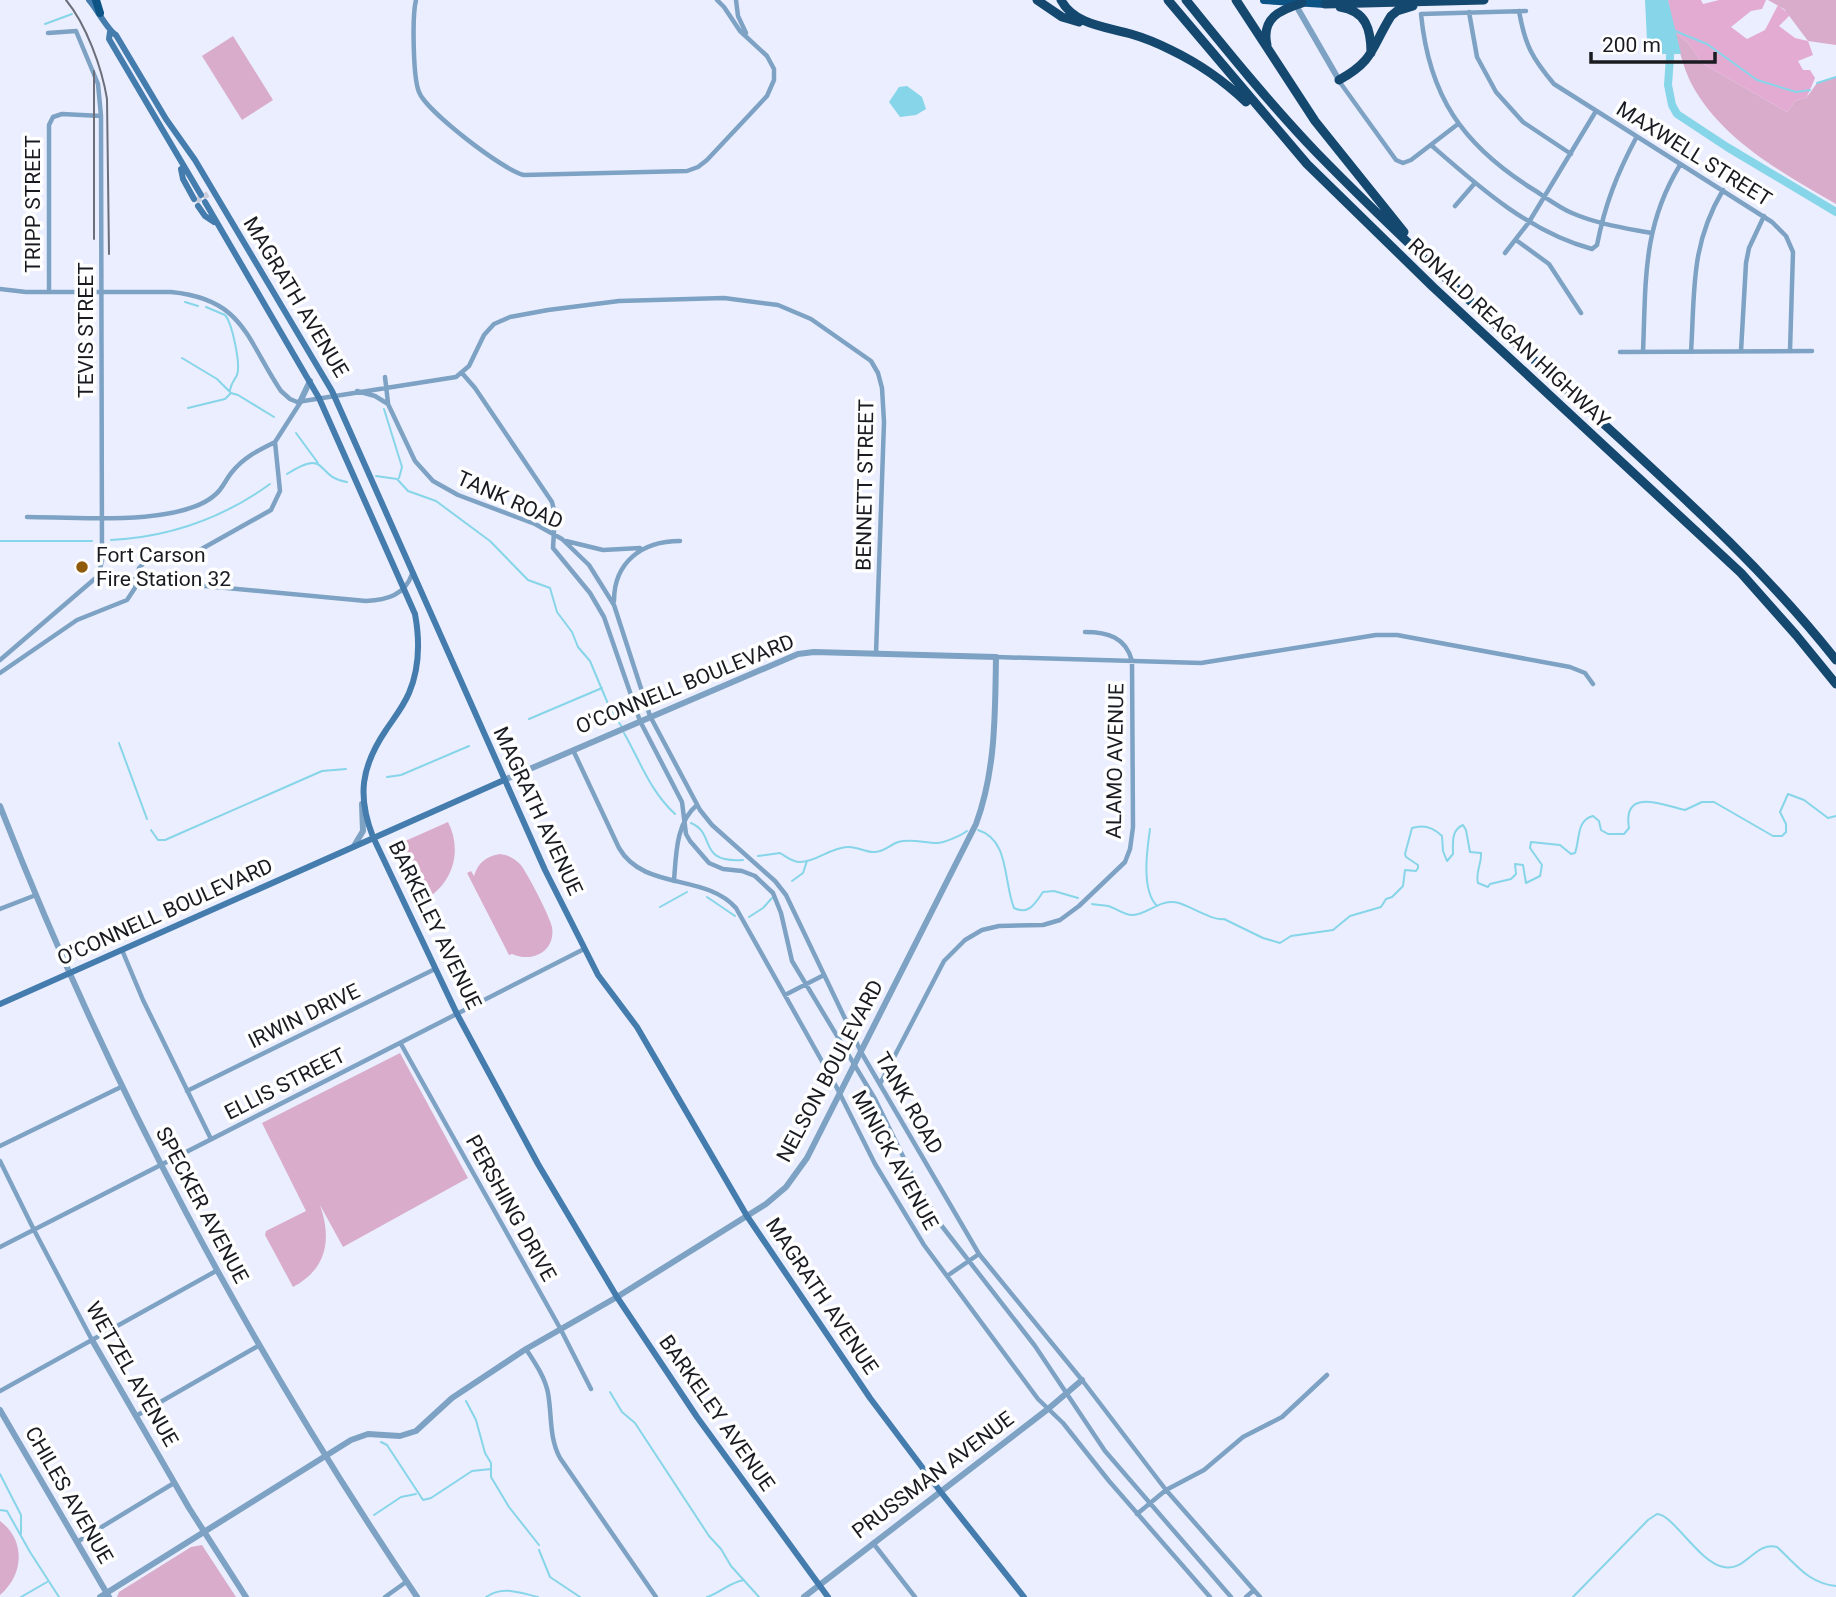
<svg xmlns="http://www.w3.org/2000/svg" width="1836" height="1597" viewBox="0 0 1836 1597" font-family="Roboto,sans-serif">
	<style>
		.green { fill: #d9accb }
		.forest { fill: #e3abd2 }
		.water { fill: #86d5e9 }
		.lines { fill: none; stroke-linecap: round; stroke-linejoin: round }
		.stream { stroke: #86d5e9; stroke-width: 2 }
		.river { stroke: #86d5e9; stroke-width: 8 }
		.secondary-tunnel { stroke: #cccede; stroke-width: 6; stroke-dasharray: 6 3; stroke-linecap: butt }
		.minor { stroke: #7da2c4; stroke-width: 4.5 }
		.tertiary { stroke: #7da2c4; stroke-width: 6 }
		.secondary { stroke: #437cad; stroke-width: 6 }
		.trunk { stroke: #0c5485; stroke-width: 8 }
		.motorway { stroke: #15486f; stroke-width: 9 }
		.rail { stroke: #6c6e79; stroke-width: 2 }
		.poi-dot { fill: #8f5b0b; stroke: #fff; stroke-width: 2.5 }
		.labels { text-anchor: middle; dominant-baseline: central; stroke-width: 7; stroke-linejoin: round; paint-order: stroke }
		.street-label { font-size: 21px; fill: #1a1b21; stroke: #fff }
		.poi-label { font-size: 21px; fill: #1a1b21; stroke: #fff; text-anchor: start }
	</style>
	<rect width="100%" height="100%" fill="#ebeeff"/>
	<path class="green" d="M1768,0H1836V45L1808,41L1784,9Z
		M1674,31L1689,44L1702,63L1787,112L1795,101L1807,97L1817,83L1836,77V204C1783,173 1721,140 1691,83C1683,67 1679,48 1674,31Z
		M233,36L273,100L242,120L202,56Z
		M448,822C464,853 451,889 418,903L393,850L394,846Z
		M500,854C508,855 514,858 520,864C527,872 550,917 552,927C556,952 531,963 512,954L509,955L467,873L471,871L474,876C478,863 486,856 500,854Z
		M400,1053L468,1178L343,1247L320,1205C332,1239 327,1269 293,1287L265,1235L266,1231L306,1211L262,1123Z
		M0,1521C26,1540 24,1575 0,1595Z
		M202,1545L236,1597H117L119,1592L191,1547Z"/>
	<path class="forest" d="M1668,0H1701L1703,4L1719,0H1766L1762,9L1751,11L1731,27L1747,39L1765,30L1778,5L1790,15L1779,26L1795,38L1808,41L1813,55L1798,61L1803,70H1810L1815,78L1807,97L1795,101L1787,112L1702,63L1689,44L1674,31Z"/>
	<path class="water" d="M1645,0H1668L1681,54H1652L1647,41Z
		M907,86L922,97L926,109L916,115L900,117L889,102L899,87Z"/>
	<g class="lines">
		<path class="stream" d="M45,24L72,14
			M1675,31L1707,44L1757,80L1796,92L1810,90
			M1817,83L1836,77
			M185,302L198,306
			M206,307L225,315C232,323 241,364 237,375C234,381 231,383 230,390
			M182,358L217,379L231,393L238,395L274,417
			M188,408L225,399L231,393
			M384,409L402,467L399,478
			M296,433L318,463
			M287,474C329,447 314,477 347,482
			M376,476L397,479L408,491L436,501L490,541L528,580L550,588L557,612L572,632L578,647L590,661L611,711L622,727
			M111,540C169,537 223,518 270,484
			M0,541H92
			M529,719L602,688
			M624,733C640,761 650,791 675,814
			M119,743L147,819
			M387,777L401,775L469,746
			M691,823C717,834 696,863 743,860
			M1150,829C1147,850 1141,890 1157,906
			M151,830L158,840H165L322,771L346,769
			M978,830C1010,840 1003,881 1014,908C1029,916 1036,902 1043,892L1054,891L1078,898
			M758,856L780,853C787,857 792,862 800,862C817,862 829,848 847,847C857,846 864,852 873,852C882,853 890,845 898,842C911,838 924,843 937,843C944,843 960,836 967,831
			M792,881L803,873L807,861
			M707,897L735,916
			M1092,904C1097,905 1103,905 1108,906C1116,908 1125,916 1133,915C1149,914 1160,898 1179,903C1192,907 1213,921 1224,919L1263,938L1280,943L1291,936L1333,930L1350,916L1381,907L1386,899L1392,897L1403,886L1405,870L1416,871L1418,868V865L1406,857L1405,854L1412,828C1424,824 1433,827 1442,836L1443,851L1447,861L1453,854C1453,843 1451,830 1463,825L1466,830L1470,852L1481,853C1482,864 1475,872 1478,883L1488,887L1490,884L1511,879L1516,874L1515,864L1523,865L1526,883L1540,876L1542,865L1530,848L1531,842L1560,845L1571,854L1575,853C1580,840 1576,820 1593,816L1599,821L1601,830L1608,834H1624L1629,828C1622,786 1665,806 1685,810L1702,802H1714L1773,836H1782L1786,832V824L1780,812L1788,794L1804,800L1828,818L1836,816
			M660,907L687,892
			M749,917L763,908L772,898
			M610,1392L622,1412L635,1423L709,1536L721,1549L731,1566L759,1597
			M466,1401L476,1420L485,1453L491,1463V1477L509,1507L539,1545
			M381,1442L387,1445L423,1500L431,1498L472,1471L491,1469
			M0,1474L21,1515V1534
			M0,1510L7,1511L30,1552L59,1597
			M374,1515L401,1497L416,1494
			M539,1550L550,1577L580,1597
			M21,1597L47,1582
			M486,1597C503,1585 520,1593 538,1597
			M707,1597C720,1593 730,1582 744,1580
			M1573,1597L1648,1520L1657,1514C1673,1514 1699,1563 1724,1567C1746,1572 1755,1541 1777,1547C1797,1565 1808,1583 1836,1586"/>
		<path class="river" d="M1671,43L1668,85L1672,105L1677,114L1727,147L1836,212"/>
		<path class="secondary-tunnel" d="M204,193L208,200
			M197,197L201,204"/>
		<path class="minor" d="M416,0C412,16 413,78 419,92C426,111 504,171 524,175L687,171L698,167L707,160L767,96L774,80V69L767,56L740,31L724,7L717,0
			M736,0L738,16L746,33
			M1519,11C1525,45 1532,58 1554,84L1772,222L1786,236L1793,252L1790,351
			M1526,11L1421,14C1429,96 1462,144 1531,188C1544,196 1558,207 1572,213C1597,224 1625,228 1651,233
			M1469,12L1477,57L1496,92L1523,122L1571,154
			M48,33L76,31L98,84L101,116L102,561L98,576
			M1339,81L1396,160L1403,163L1411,160L1458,124
			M1431,145C1479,187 1529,232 1592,249L1597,245C1605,204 1617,174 1636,138
			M1455,206L1475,183
			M1516,240L1549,264L1581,313
			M1505,253L1529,222L1596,111
			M0,289L26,292H171C244,299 246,339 281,391L290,399L297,402L456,377L469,366L484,335L494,324L510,317L548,310L619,301L724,298L778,305L811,319L871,361L878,373L882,388L884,422L876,654
			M49,292V125L53,117L62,114L101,116
			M1741,351L1746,263L1749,248L1764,216
			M1620,352L1812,351
			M1643,352C1646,282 1642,227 1680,165
			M1691,352C1695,290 1690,246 1723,190
			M462,373L475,388L552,502L555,514L553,548L590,593L604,617L640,721L682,802L686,834L690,841L709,863L723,869L742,871L755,876L773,893L781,913L792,961L875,1099L916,1183L941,1225L1035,1346L1105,1451L1231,1597
			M385,377L388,403
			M357,391L375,396L388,404L415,461L433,481L458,495L535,524L562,539L589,565L614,605L650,716L700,810L712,825L775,881L786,895L861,1052L979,1254L1082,1380L1166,1490L1260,1597
			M27,517C74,517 181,527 216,494C223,488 226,479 232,472C244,457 259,450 275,442
			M566,541L603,550L640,548
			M614,601C614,562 642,541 680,541
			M996,657L1201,663L1376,635H1397L1570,667L1585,673L1593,684
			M0,660L98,576L366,601C387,600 405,595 412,574
			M0,673L77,620L127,600L135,588L139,568L144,563L198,551L271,510L280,491L275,442L300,403
			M573,750L619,848C644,891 705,873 736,908L837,1088L875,1164L924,1245L1038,1399L1063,1423L1109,1481L1210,1597
			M674,881C676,855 676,822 697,805
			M0,909L36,895
			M122,950L143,1000L211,1139
			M785,995L824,975
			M401,1044L560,1328L591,1389
			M880,1084L944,961L965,940L982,930L999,926L1043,925L1060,920L1079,906L1125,862L1130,849L1133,827L1132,661C1126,637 1107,632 1085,632
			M187,1091L435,969
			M0,1146L121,1087
			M0,1161L34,1230L92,1340
			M0,1247L584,949
			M947,1276L979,1254
			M526,1349C535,1363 545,1377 548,1393C552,1415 549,1438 560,1458L656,1597
			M0,1391L216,1271
			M136,1416L258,1346
			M1137,1514L1166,1490L1204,1470L1243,1437L1282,1417L1327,1375
			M77,1542L174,1483
			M873,1543L915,1597
			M385,1597L406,1582
			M1246,1597L1254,1590"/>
		<path class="tertiary" d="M1294,2L1339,80
			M300,402L310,381
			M0,806C110,1088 248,1346 417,1597
			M354,846L363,831L362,804
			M92,1340L189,1508L246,1597
			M0,1410L109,1597
			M100,1597L351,1440L368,1434L400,1436L416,1431L452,1398L526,1349L617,1297L766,1204L786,1187L807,1158L976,824C996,770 995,713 996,657L814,652L798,654L504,780
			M804,1597L1048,1409L1082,1380"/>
		<path class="secondary" d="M89,0C97,9 108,31 116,35L166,119L195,160L332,391L545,870L598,975L637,1027L747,1216L870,1398L940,1491L1024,1597
			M110,32L109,39L201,195
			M181,169L183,179L194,199
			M205,202L319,398L415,614C420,641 420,667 409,693C403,707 394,718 386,730C361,767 357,796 373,837L457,1014L538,1164L617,1297L697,1417L828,1597
			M198,206L205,216L214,222
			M0,1004L504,780"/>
		<path class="trunk" d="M96,0L100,13
			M1264,0L1325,4"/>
		<path class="motorway" d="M1037,0L1062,17L1079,22
			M1061,0C1074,25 1107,27 1131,34C1145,38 1159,44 1171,50C1198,63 1224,81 1246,102
			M1168,0L1307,164L1433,287L1741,573L1796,635L1836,684
			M1186,0C1228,52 1271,105 1317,153C1402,240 1493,322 1582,404C1671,486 1761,565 1836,660
			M1236,0L1315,121L1404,232
			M1325,4L1484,0
			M1340,7C1366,11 1371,29 1371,53
			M1267,45C1261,18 1280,10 1302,3
			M1339,80C1375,60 1371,48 1391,16L1397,11L1413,6"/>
		<path class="rail" d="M66,0C86,24 102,68 107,99L109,254
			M94,71V239"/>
	</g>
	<circle class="poi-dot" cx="82" cy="567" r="7"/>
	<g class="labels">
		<g class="street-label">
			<text transform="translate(1694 154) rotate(32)">MAXWELL STREET</text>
			<text transform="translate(33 204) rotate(-90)">TRIPP STREET</text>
			<text transform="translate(296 297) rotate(59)">MAGRATH AVENUE</text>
			<text transform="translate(86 330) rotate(-90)">TEVIS STREET</text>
			<text transform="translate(1509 333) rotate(43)">RONALD REAGAN HIGHWAY</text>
			<text transform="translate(865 485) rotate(-89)">BENNETT STREET</text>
			<text transform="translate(510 500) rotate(24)">TANK ROAD</text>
			<text transform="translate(685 684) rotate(-22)">O'CONNELL BOULEVARD</text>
			<text transform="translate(1115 761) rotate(-89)">ALAMO AVENUE</text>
			<text transform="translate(538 811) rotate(65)">MAGRATH AVENUE</text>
			<text transform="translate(165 912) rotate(-24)">O'CONNELL BOULEVARD</text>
			<text transform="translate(435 925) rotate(64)">BARKELEY AVENUE</text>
			<text transform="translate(304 1016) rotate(-26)">IRWIN DRIVE</text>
			<text transform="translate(830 1071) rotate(-62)">NELSON BOULEVARD</text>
			<text transform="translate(285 1084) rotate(-27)">ELLIS STREET</text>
			<text transform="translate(909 1103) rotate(60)">TANK ROAD</text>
			<text transform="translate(895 1160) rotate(61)">MINICK AVENUE</text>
			<text transform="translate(202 1205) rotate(62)">SPECKER AVENUE</text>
			<text transform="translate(511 1208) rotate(61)">PERSHING DRIVE</text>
			<text transform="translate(822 1296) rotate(56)">MAGRATH AVENUE</text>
			<text transform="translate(132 1374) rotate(60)">WETZEL AVENUE</text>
			<text transform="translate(717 1413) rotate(55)">BARKELEY AVENUE</text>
			<text transform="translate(933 1475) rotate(-37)">PRUSSMAN AVENUE</text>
			<text transform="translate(69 1495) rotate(60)">CHILES AVENUE</text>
		</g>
		<g class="poi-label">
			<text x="96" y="555">Fort Carson<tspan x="96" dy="24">Fire Station 32</tspan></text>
		</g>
	</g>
	<path d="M1591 52v10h124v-10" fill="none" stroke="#1a1b21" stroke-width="3.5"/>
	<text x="1602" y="52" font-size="21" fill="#1a1b21" stroke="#ffffff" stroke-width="5" paint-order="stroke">200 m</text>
</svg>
